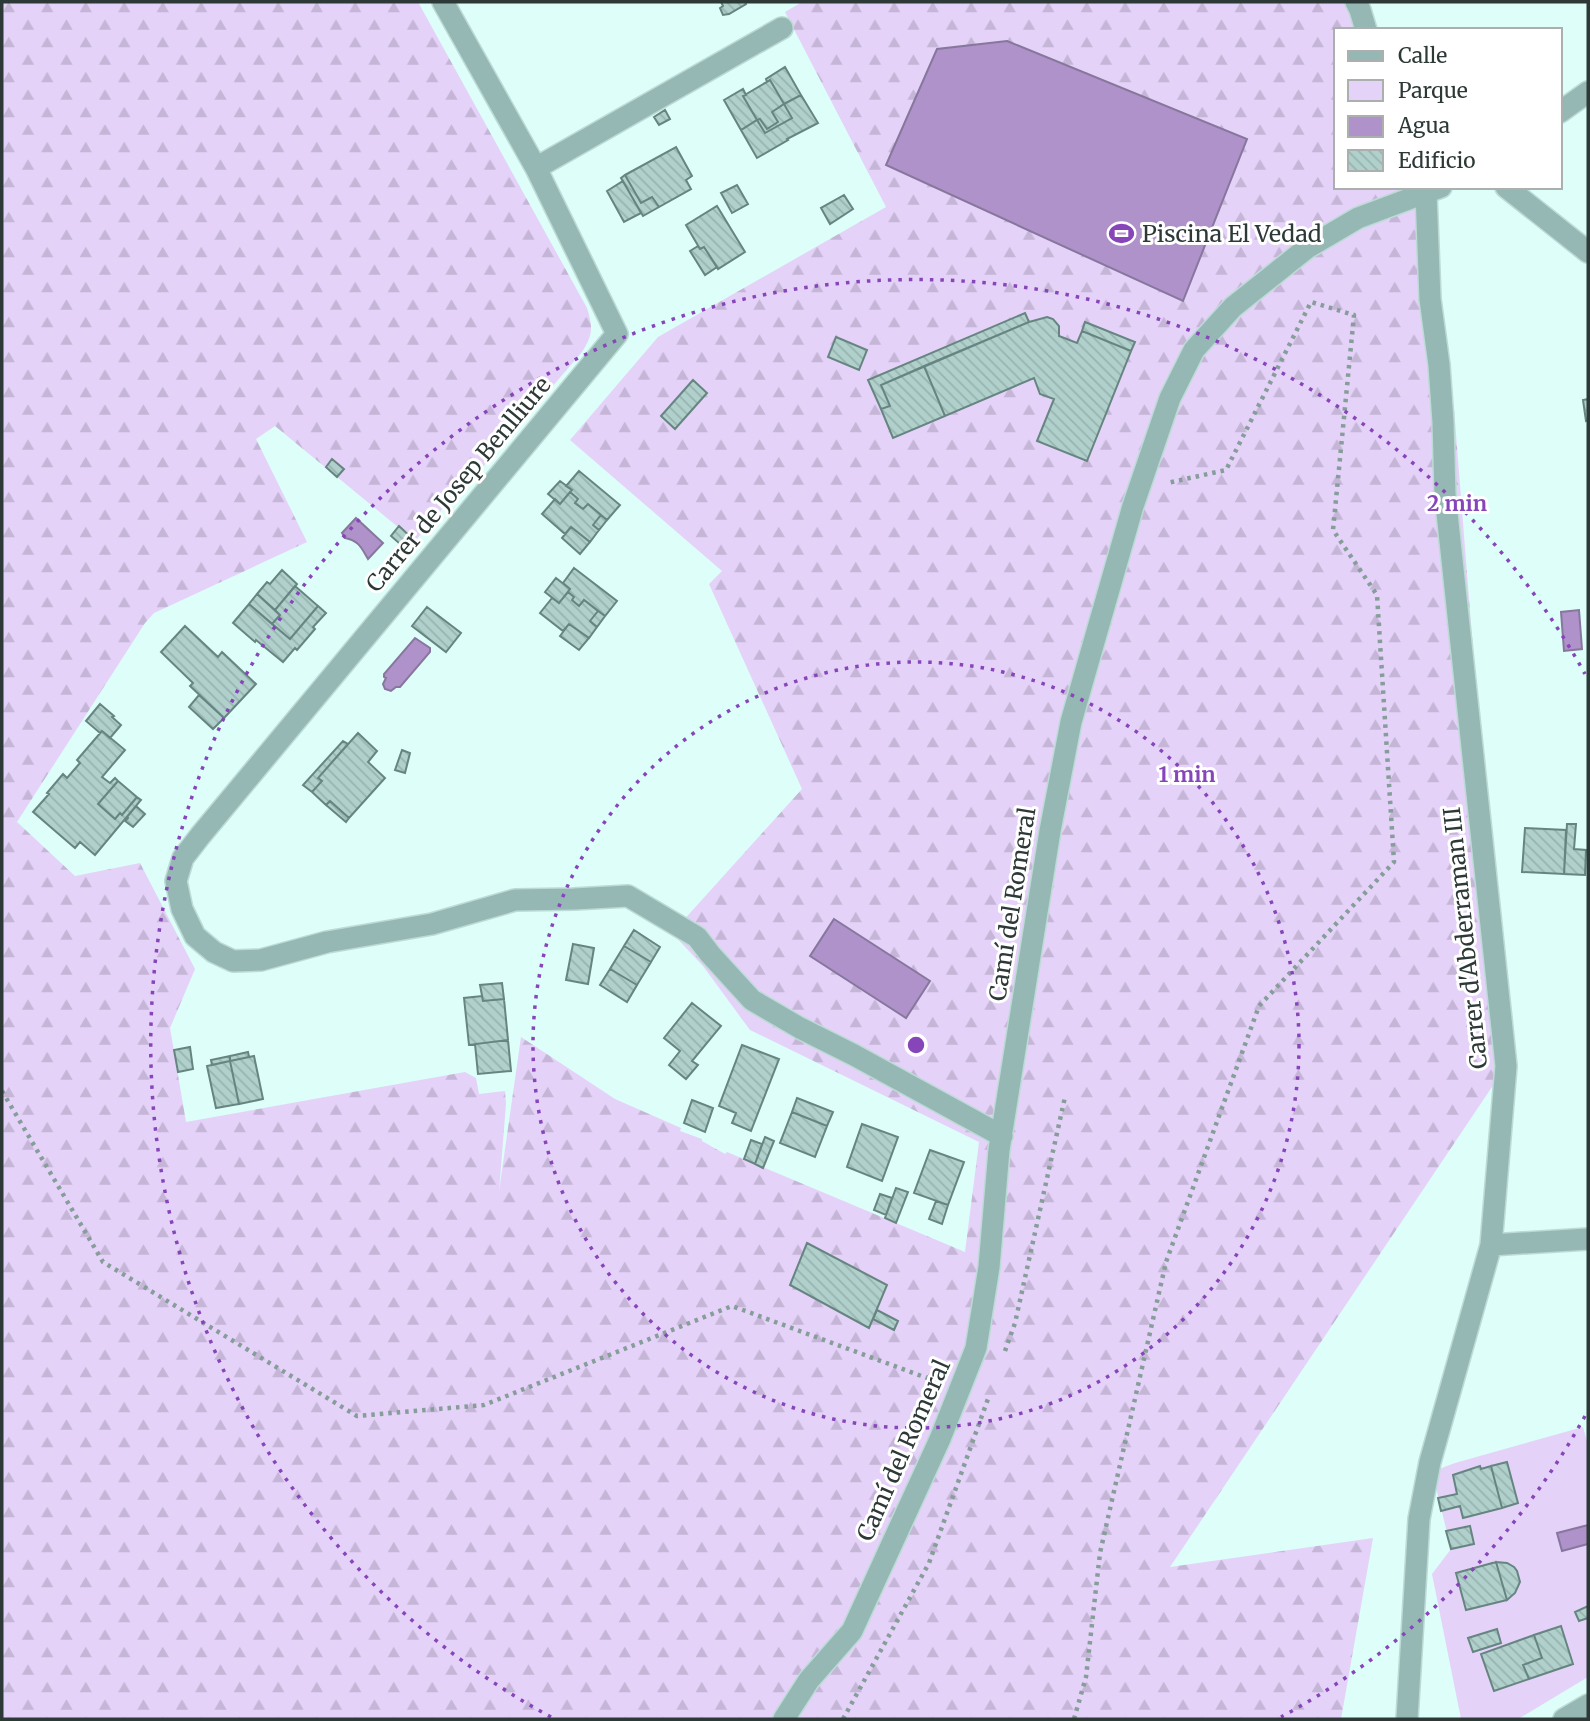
<svg xmlns="http://www.w3.org/2000/svg" width="1590" height="1721" viewBox="0 0 1590 1721" font-family="Merriweather,serif">
	<style>
		.forest { fill: url(#forest-firs) }
		.green { fill: #e5d2f9 }
		.water { fill: #ae92c9; stroke: #87779d; stroke-width: 2 }
		.building { fill: url(#building-back-hatch); stroke: #668581; stroke-width: 2 }
		.lines { fill: none; stroke-linecap: round; stroke-linejoin: round }
		.minor-casing { stroke: #bddbd6; stroke-width: 24 }
		.path { stroke: #869d9a; stroke-width: 4.5; stroke-dasharray: 3.5 5; stroke-linecap: butt }
		.minor { stroke: #96b8b4; stroke-width: 21 }
		.ring { fill: none; stroke: #8745ba; stroke-width: 3.5; stroke-dasharray: 3.5 7 }
		.labels { text-anchor: middle; dominant-baseline: central; stroke-width: 6; stroke-linejoin: round; paint-order: stroke }
		.poi-label { font-size: 23px; fill: #2c3937; stroke: #fff; text-anchor: start }
		.street-label { font-size: 23px; fill: #2c3937; stroke: #fff }
		.centre { fill: #8745ba; stroke: #fff; stroke-width: 3.5 }
		.ring-label { font-size: 21px; text-anchor: middle; font-weight: bold; fill: #8745ba; stroke: #fff; stroke-width: 6; stroke-linejoin: round; paint-order: stroke }
	</style>
	<defs>
		<pattern id="forest-firs" width="22" height="20" patternUnits="userSpaceOnUse" patternTransform="scale(1.75)"><rect width="22" height="20" fill="#e5d2f9"/><path d="M5 1l3.5 6h-7zM16 11l3.5 6h-7z" fill="#c5b5d6"/></pattern>
		<pattern id="building-back-hatch" width="6" height="6" patternUnits="userSpaceOnUse" patternTransform="scale(1.75)"><rect width="6" height="6" fill="#b0d0cc"/><path d="M-1 5l2 2M0 0l6 6M5-1l2 2" fill="none" stroke="#98b3b0"/></pattern>
	</defs>
	<rect width="100%" height="100%" fill="#ddfef9"/>
	<path class="forest" d="M2,2H418L587,308C593,327 593,335 582,352L481,469L477,468L415,541L275,426L256,439L307,542L154,613L145,623L17,822L75,876L140,863L195,969L170,1028L186,1122L465,1072L476,1078L479,1094L505,1091L506,1104L499,1191L521,1037L615,1099L681,1128L680,1131L702,1139V1141L725,1154L727,1152L965,1252L979,1142L750,1030L703,966L672,933L802,789L709,584L722,571L570,440L658,337L886,207L785,12L802,2H1356L1366,30H1336V187H1421L1426,193L1454,409L1506,1066L1170,1567L1373,1538L1341,1719H2Z"/>
	<path class="green" d="M1583,1427L1588,1445V1677L1518,1719H1461L1432,1574L1451,1549L1433,1475L1434,1471L1455,1463Z"/>
	<path class="water" d="M1007,41L1247,139L1183,301L886,165L937,49Z
		M356,518L383,543L368,559C361,547 359,541 345,538L342,533Z
		M1579,610L1582,649L1564,651L1561,612Z
		M415,638L430,648V652L400,687H396L391,691L385,689L383,684L386,678L384,677V674Z
		M834,919L930,981L906,1018L810,956Z
		M1588,1525V1544L1562,1551L1557,1533Z"/>
	<path class="building" d="M721,2H745L746,4L729,14L723,15L720,8L723,6Z
		M785,67L801,95L784,104L770,80L767,82L766,79Z
		M770,80L784,104L772,112L778,122L767,129L760,119L757,120L743,96Z
		M743,89L746,95L743,96L757,120L741,130L724,100Z
		M801,95L818,123L787,139L788,140L757,158L741,130L757,120L765,133L792,118L784,104Z
		M784,104L792,118L765,133L757,120L760,119L767,129L778,122L772,112Z
		M665,110L670,119L659,125L654,117Z
		M676,147L692,176L686,180L691,189L659,207L652,197L641,203L625,175Z
		M625,175L641,203L652,197L659,207L643,216L621,178Z
		M623,181L641,213L624,222L607,191Z
		M737,185L748,204L732,213L721,193Z
		M844,195L853,209L830,224L821,208Z
		M717,206L745,252L718,269L704,247L700,249L686,225Z
		M698,246L700,249L704,247L717,267L705,275L690,251Z
		M1025,313L1029,322L881,385L890,406L881,409L868,380Z
		M1047,317L1053,319L1059,326V336L1077,343L1082,331L1131,351L1087,461L1037,441L1054,399L1040,394L1034,378L945,416L924,366L1029,322Z
		M1085,322L1135,342L1131,351L1082,331Z
		M836,337L867,350L859,370L828,357Z
		M924,366L945,416L893,438L881,409L890,406L881,385Z
		M693,380L707,393L675,429L661,416Z
		M1588,399V420L1586,421L1583,400Z
		M332,459L344,469L337,477L326,467Z
		M579,471L620,505L607,520L588,504L583,509L575,503L578,499L570,492L572,490L566,486Z
		M560,481L572,490L560,504L548,494Z
		M570,492L578,499L575,503L583,509L588,504L601,515L593,525L599,530L590,542L571,527L565,534L542,514L555,499L560,504Z
		M601,515L607,520L599,530L593,525Z
		M399,526L415,541L407,550L391,536Z
		M571,527L590,542L580,554L562,538Z
		M574,568L617,601L605,616L584,600L579,606L572,600L574,597L568,592L570,589L563,583Z
		M282,570L297,584L275,610L257,594L267,582L270,584Z
		M556,578L570,589L559,603L545,592Z
		M295,586L318,606L290,639L272,624L280,615L275,610Z
		M568,592L574,597L572,600L579,606L584,600L598,611L590,621L597,627L589,638L569,624L563,631L540,613L552,598L559,603Z
		M257,594L280,615L272,624L249,604Z
		M249,604L290,639L318,606L326,613L313,627L315,629L297,650L295,648L283,662L256,640L255,642L233,623Z
		M427,607L461,633L446,652L412,626Z
		M598,611L605,616L597,627L590,621Z
		M569,624L589,638L579,650L560,636Z
		M185,626L218,657L222,652L256,684L224,718L190,686L193,683L161,652Z
		M199,695L224,718L213,729L189,707Z
		M100,704L114,716L112,717L121,725L110,738L102,731L100,733L86,721Z
		M102,731L125,750L102,777L110,783L115,778L118,781L98,804L115,819L120,813L122,815L137,797L141,800L95,855L80,842L75,848L33,812L49,794L47,793L63,774L67,778L80,763L77,760Z
		M358,733L377,751L368,762L385,778L349,818L330,801L326,805L312,792L322,781L318,778Z
		M343,741L348,744L318,778L322,781L312,792L303,785Z
		M402,750L410,753L405,773L395,770Z
		M118,781L137,797L122,815L120,813L115,819L98,804Z
		M330,801L349,818L346,822L326,805Z
		M136,806L145,814L133,827L125,821L128,818L127,817Z
		M1567,824H1576L1574,849L1586,850L1585,875L1564,874Z
		M1525,828L1566,830L1564,874L1522,872Z
		M634,930L660,947L651,962L624,946Z
		M573,944L594,948L588,984L566,980Z
		M624,946L651,962L637,985L610,969Z
		M610,969L637,985L627,1002L600,985Z
		M502,983L504,999L483,1001L480,985Z
		M482,996L483,1001L504,999L508,1040L469,1045L464,998Z
		M692,1003L721,1026L692,1061L698,1065L686,1079L669,1065L680,1051L664,1038Z
		M508,1040L511,1071L478,1074L475,1044Z
		M742,1045L779,1059L751,1131L732,1123L736,1113L719,1106Z
		M190,1047L193,1069L178,1072L174,1050Z
		M248,1052L249,1057L230,1061V1056Z
		M230,1056V1061L212,1065L211,1060Z
		M254,1056L263,1099L239,1104L230,1061Z
		M230,1061L239,1104L216,1108L207,1066Z
		M797,1098L833,1112L827,1126L792,1112Z
		M692,1100L713,1108L705,1132L684,1123Z
		M792,1112L827,1126L815,1157L780,1143Z
		M862,1124L898,1137L882,1181L847,1167Z
		M765,1137L774,1141L763,1168L755,1164Z
		M751,1140L762,1144L755,1164L744,1159Z
		M930,1150L964,1162L948,1205L914,1193Z
		M896,1188L908,1192L896,1223L885,1218Z
		M880,1194L892,1198L886,1215L874,1210Z
		M936,1201L948,1205L942,1224L929,1219Z
		M807,1243L887,1285L869,1328L790,1285Z
		M877,1310L898,1321L894,1330L873,1319Z
		M1507,1462L1518,1503L1502,1508L1491,1466Z
		M1480,1466L1481,1469L1491,1466L1502,1508L1463,1518L1460,1506L1441,1511L1438,1498L1457,1494L1453,1475Z
		M1470,1526L1474,1544L1451,1549L1446,1531Z
		M1496,1562L1507,1600L1466,1610L1456,1573Z
		M1496,1562L1507,1563L1514,1567L1517,1571L1520,1582L1515,1593L1507,1600Z
		M1588,1606V1618L1579,1621L1575,1612Z
		M1561,1626L1573,1664L1529,1679L1523,1665L1542,1658L1534,1635Z
		M1497,1629L1501,1643L1473,1652L1468,1638Z
		M1534,1635L1542,1658L1523,1665L1529,1679L1494,1691L1481,1654Z"/>
	<g class="lines">
		<defs>
			<path id="minor" d="M443,2L536,168L617,334L200,836L183,858L176,881L182,909L195,936L214,952L233,961L261,960L327,942L432,924L515,900L574,899L628,896L697,937L710,954L752,1000L800,1028L854,1055L1002,1136
				M1356,2L1360,10L1366,30
				M1560,112L1588,92
				M536,168L782,28
				M1506,187L1588,252
				M1491,1245L1588,1239
				M784,1719L809,1680L852,1631L940,1439L976,1348L989,1267L999,1150L1050,831L1071,722L1133,506L1170,398L1194,350L1233,307L1307,248L1358,218L1441,187
				M1407,1719L1419,1519L1430,1462L1491,1245L1506,1066L1445,494L1443,422L1439,365L1430,299L1426,193L1421,187
				M1564,1719L1588,1705"/>
		</defs>
		<use href="#minor" class="minor-casing"/>
		<path class="path" d="M2,1091L103,1262L357,1416L484,1405L732,1306L927,1378L937,1372
			M1005,1351L1015,1323L1065,1097
			M843,1719L929,1563L989,1396
			M1074,1719L1086,1677L1100,1553L1166,1262L1259,1006L1394,862L1377,595L1333,530L1354,315L1311,302L1226,470L1167,483"/>
		<use href="#minor" class="minor"/>
	</g>
	<g class="ring">
		<circle cx="916" cy="1045" r="383"/>
		<path d="M1585 1416A765 765 0 0 1 1281 1717M551 1717A765 765 0 1 1 1585 674"/>
	</g>
	<defs>
		<symbol id="stadium-bare" viewBox="-9 -9 18 18"><path d="M0-5a6.5 5 0 1 0 0 10a6.5 5 0 1 0 0-10ZM-3.5-1.8h7v3.6h-7Z" fill="#8745ba" stroke="#fff" stroke-width="2.5" paint-order="stroke"/></symbol>
	</defs>
	<g fill-rule="evenodd">
		<use href="#stadium-bare" x="1104" y="216" width="35" height="35"/>
	</g>
	<g class="labels">
		<g class="poi-label">
			<text x="1142" y="233">Piscina El Vedad</text>
		</g>
		<g class="street-label">
			<text transform="translate(458 484) rotate(-50)">Carrer de Josep Benlliure</text>
			<text transform="translate(1012 904) rotate(-81)">Camí del Romeral</text>
			<text transform="translate(1465 938) rotate(-96)">Carrer d'Abderraman III</text>
			<text transform="translate(903 1450) rotate(-66)">Camí del Romeral</text>
		</g>
	</g>
	<circle cx="916" cy="1045" r="10" class="centre"/>
	<g class="ring-label">
		<text x="1457" y="511">2 min</text>
		<text x="1187" y="782">1 min</text>
	</g>
	<rect width="1590" height="1721" fill="none" stroke="#2c3937" stroke-width="7"/>
	<rect x="1334" y="28" width="228" height="161" fill="#ffffff" stroke="#abb0af" stroke-width="2"/>
	<rect x="1348" y="51" width="35" height="10" fill="#96b8b4" stroke="#abb0af" stroke-width="2"/>
	<text x="1398" y="63" font-size="21" fill="#2c3937">Calle</text>
	<rect x="1348" y="80" width="35" height="21" fill="#e5d2f9" stroke="#abb0af" stroke-width="2"/>
	<text x="1398" y="98" font-size="21" fill="#2c3937">Parque</text>
	<rect x="1348" y="116" width="35" height="21" fill="#ae92c9" stroke="#abb0af" stroke-width="2"/>
	<text x="1398" y="133" font-size="21" fill="#2c3937">Agua</text>
	<rect x="1348" y="150" width="35" height="21" fill="url(#building-back-hatch)" stroke="#abb0af" stroke-width="2"/>
	<text x="1398" y="168" font-size="21" fill="#2c3937">Edificio</text>
</svg>
